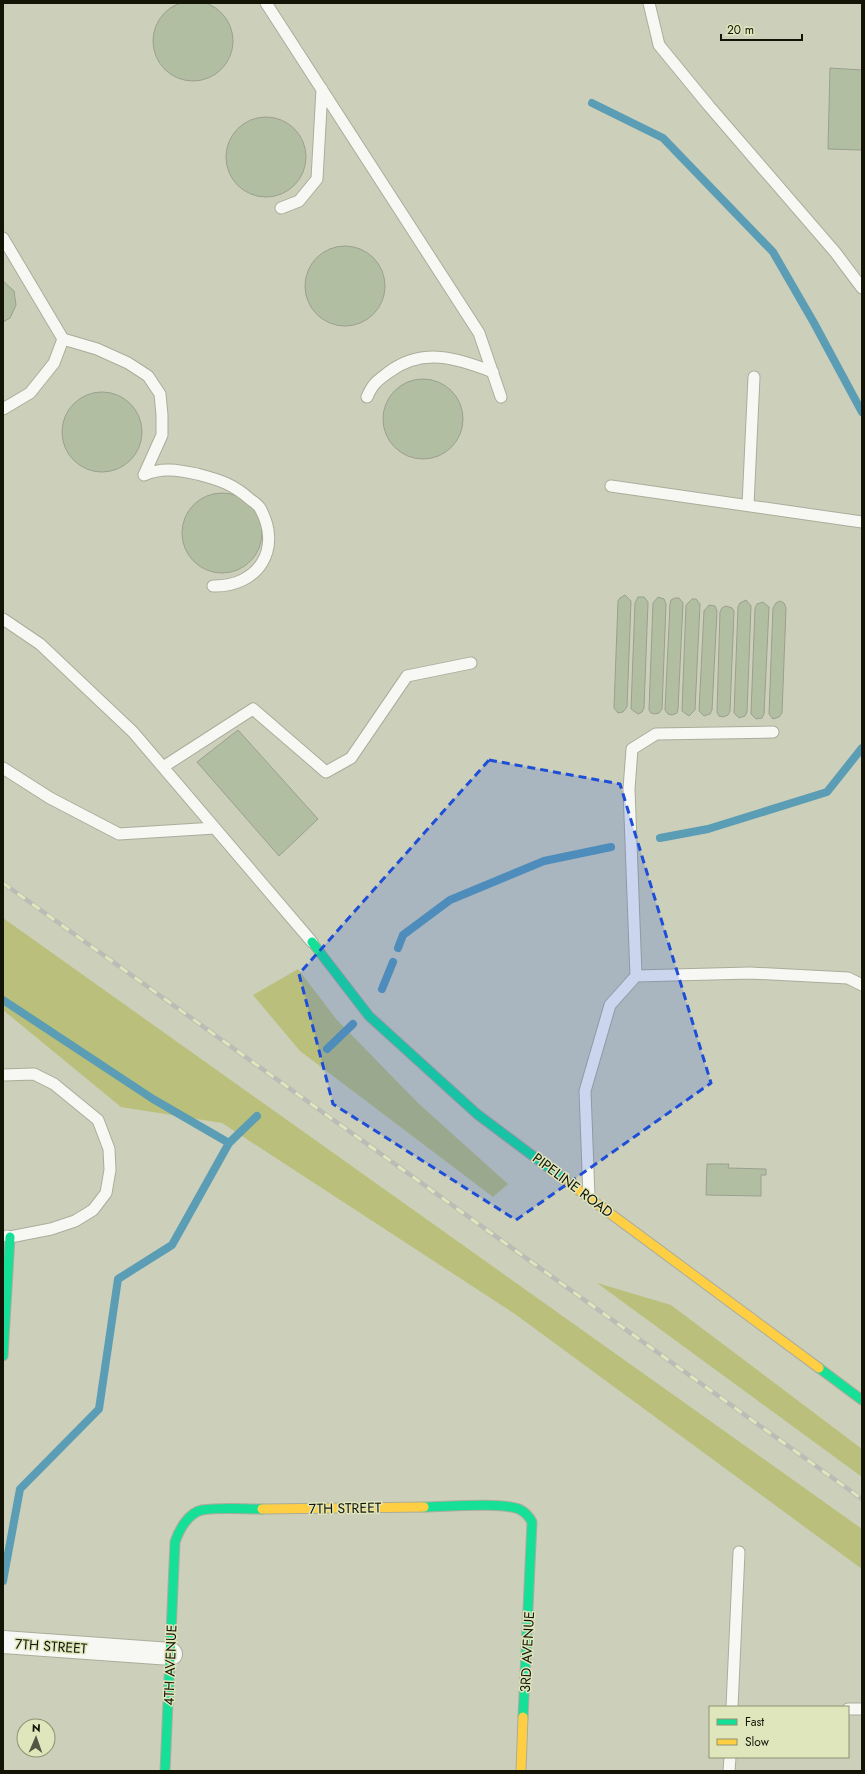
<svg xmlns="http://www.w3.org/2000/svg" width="865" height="1774" viewBox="0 0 865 1774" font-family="Jost,sans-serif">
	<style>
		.green { fill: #bac07b }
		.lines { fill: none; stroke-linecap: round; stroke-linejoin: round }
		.stream { stroke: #5a9db5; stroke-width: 8 }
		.building { fill: #b2bea2; stroke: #9aa08f }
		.lane-casing { stroke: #abad9b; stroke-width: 13 }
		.street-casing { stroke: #abad9b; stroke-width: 24 }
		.fast-casing { stroke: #abad9b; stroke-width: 11 }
		.slow-casing { stroke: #abad9b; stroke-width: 11 }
		.lane { stroke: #f7f8f4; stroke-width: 11 }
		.street { stroke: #f7f8f4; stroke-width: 22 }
		.fast { stroke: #16e098; stroke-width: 9 }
		.slow { stroke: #ffcf43; stroke-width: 9 }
		.rail-casing { stroke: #bcbcb6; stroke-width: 4.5 }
		.rail { stroke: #e0e6bc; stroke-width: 3; stroke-dasharray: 9; stroke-linecap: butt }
		.marked { fill: #1d4ed8; fill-opacity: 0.2; stroke: #1d4ed8; stroke-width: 3; stroke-dasharray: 8 5; stroke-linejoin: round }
		.labels { text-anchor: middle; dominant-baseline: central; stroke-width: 3; stroke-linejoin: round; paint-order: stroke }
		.street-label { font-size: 14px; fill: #131406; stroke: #e0e6bc }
	</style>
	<rect width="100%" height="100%" fill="#cccfb9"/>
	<path class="green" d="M3,918L862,1529V1569L515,1314L222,1123L121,1107L3,1010Z
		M298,969L337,1020L418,1103L508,1184L493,1197L300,1051L253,995Z
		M597,1283L671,1305L862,1449V1477Z"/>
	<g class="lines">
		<path class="stream" d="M592,103L663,138L773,252L814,323L862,412
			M660,838L708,829L827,792L862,748
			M398,948L403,935L450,900L544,861L611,847
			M382,989L393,962
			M3,1000L153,1099L229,1143
			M327,1049L353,1024
			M3,1581L20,1489L99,1409L118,1279L172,1245L229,1143L257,1116"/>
	</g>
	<path class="building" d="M153 41a40 40 0 1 1 80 0a40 40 0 1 1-80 0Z
		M830,68L862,70V150L828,149Z
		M226 157a40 40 0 1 1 80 0a40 40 0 1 1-80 0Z
		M305 286a40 40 0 1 1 80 0a40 40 0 1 1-80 0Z
		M3,281L14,291L16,305L10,318L3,322Z
		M383 419a40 40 0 1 1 80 0a40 40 0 1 1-80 0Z
		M62 432a40 40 0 1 1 80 0a40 40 0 1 1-80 0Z
		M182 533a40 40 0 1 1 80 0a40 40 0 1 1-80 0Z
		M625,595L631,601L627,707L623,712L618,713L614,708L618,601L620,598Z
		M638,597H644L648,602L644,708L642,712L638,714L631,709L635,603Z
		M658,597L664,599L666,604L662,709L659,713L655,714L651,713L649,710L653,603Z
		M675,598H679L683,603L678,709L677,713L672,715L668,714L665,710L670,604L671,600Z
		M692,599H696L700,604L695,710L689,716L682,711L686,605Z
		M746,600L751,606L747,712L745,716L739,718L734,713L738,607L740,603Z
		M780,601L784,603L786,608L782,713L779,717L773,719L769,714L773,608L776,603Z
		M763,602L769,607L764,714L762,718L756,719L751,714L755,608L757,604Z
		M709,605L715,606L717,611L712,710L710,714L704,716L699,711L704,611Z
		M726,606L732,608L734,611L730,711L728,715L723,717L719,716L717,712L720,612L722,608Z
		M238,730L318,819L279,856L197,762Z
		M707,1164H729L728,1168L766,1169V1175H761V1196L706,1195Z"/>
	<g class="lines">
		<defs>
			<path id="lane" d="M266,3L479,333L501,397
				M649,3L659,45L709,106L835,252L862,288
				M281,208L299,201L317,179L322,89
				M3,238L63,339L54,363L30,393L3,409
				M63,339L97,349L128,363L148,376L160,394L162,415V435L144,475C162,467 178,470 197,474C220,480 233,484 251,500C254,502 258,505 260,508C283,549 258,587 213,586
				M367,397C373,383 377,381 389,372C423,347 457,358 493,372
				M611,486L862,522
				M748,505L754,377
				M3,619L40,644L133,732L312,942
				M163,767L253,709L326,772L351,758L407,676L471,663
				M3,768L50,798L119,834L215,828
				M636,976L750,973L848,978L862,985
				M3,1075L34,1074L54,1084L98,1120L109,1149L110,1170L106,1193L93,1210L75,1221L51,1229L10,1237L7,1236
				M589,1197L585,1091L610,1005L636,976L629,789L632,749L656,734L773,732
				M732,1707L739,1552
				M848,1709H862
				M729,1771L730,1757"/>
			<path id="street" d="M3,1642L171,1654"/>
			<path id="fast" d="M312,942L369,1016L477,1114L565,1180
				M3,1356L10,1237
				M819,1368L862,1400
				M424,1507C446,1507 500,1502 519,1509C525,1512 529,1516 532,1522L523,1717
				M165,1771L175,1542C179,1530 188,1513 202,1510C220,1507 243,1509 262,1509"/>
			<path id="slow" d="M565,1180L819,1368
				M262,1509L424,1507
				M521,1771L523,1717"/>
		</defs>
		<use href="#lane" class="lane-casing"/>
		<use href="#street" class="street-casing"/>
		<use href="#fast" class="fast-casing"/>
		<use href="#slow" class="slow-casing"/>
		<use href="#lane" class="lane"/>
		<use href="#street" class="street"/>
		<use href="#fast" class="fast"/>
		<use href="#slow" class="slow"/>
		<defs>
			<path id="rail" d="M3,883L862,1499"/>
		</defs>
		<use href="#rail" class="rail-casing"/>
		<use href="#rail" class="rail"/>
	</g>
	<path class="marked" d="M489,760L620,784L711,1083L516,1220L333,1104L299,974Z"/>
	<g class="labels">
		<g class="street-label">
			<text transform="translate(573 1185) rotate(37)">PIPELINE ROAD</text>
			<text transform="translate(345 1508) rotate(-1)">7TH STREET</text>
			<text transform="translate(51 1646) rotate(4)">7TH STREET</text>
			<text transform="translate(527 1652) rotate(-87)">3RD AVENUE</text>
			<text transform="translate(170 1665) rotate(-88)">4TH AVENUE</text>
		</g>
	</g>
	<rect width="865" height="1774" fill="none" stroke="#131406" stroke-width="8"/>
	<rect x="709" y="1706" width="140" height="52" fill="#e0e6bc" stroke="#8e9273"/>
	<rect x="717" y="1719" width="20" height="6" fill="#16e098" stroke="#8e9273"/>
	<text x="745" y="1726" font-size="12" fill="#131406">Fast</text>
	<rect x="717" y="1739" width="20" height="6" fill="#ffcf43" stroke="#8e9273"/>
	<text x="745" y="1746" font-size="12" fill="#131406">Slow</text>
	<g transform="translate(36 1738) rotate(2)"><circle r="19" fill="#e0e6bc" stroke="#8e9273"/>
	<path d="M0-3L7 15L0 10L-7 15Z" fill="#545545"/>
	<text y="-6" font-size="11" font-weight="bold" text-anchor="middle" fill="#131406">N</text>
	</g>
	<path d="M721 34v6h81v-6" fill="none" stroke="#131406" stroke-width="2"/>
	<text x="727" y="34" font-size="12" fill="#131406" stroke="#e0e6bc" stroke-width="3" paint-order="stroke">20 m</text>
</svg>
